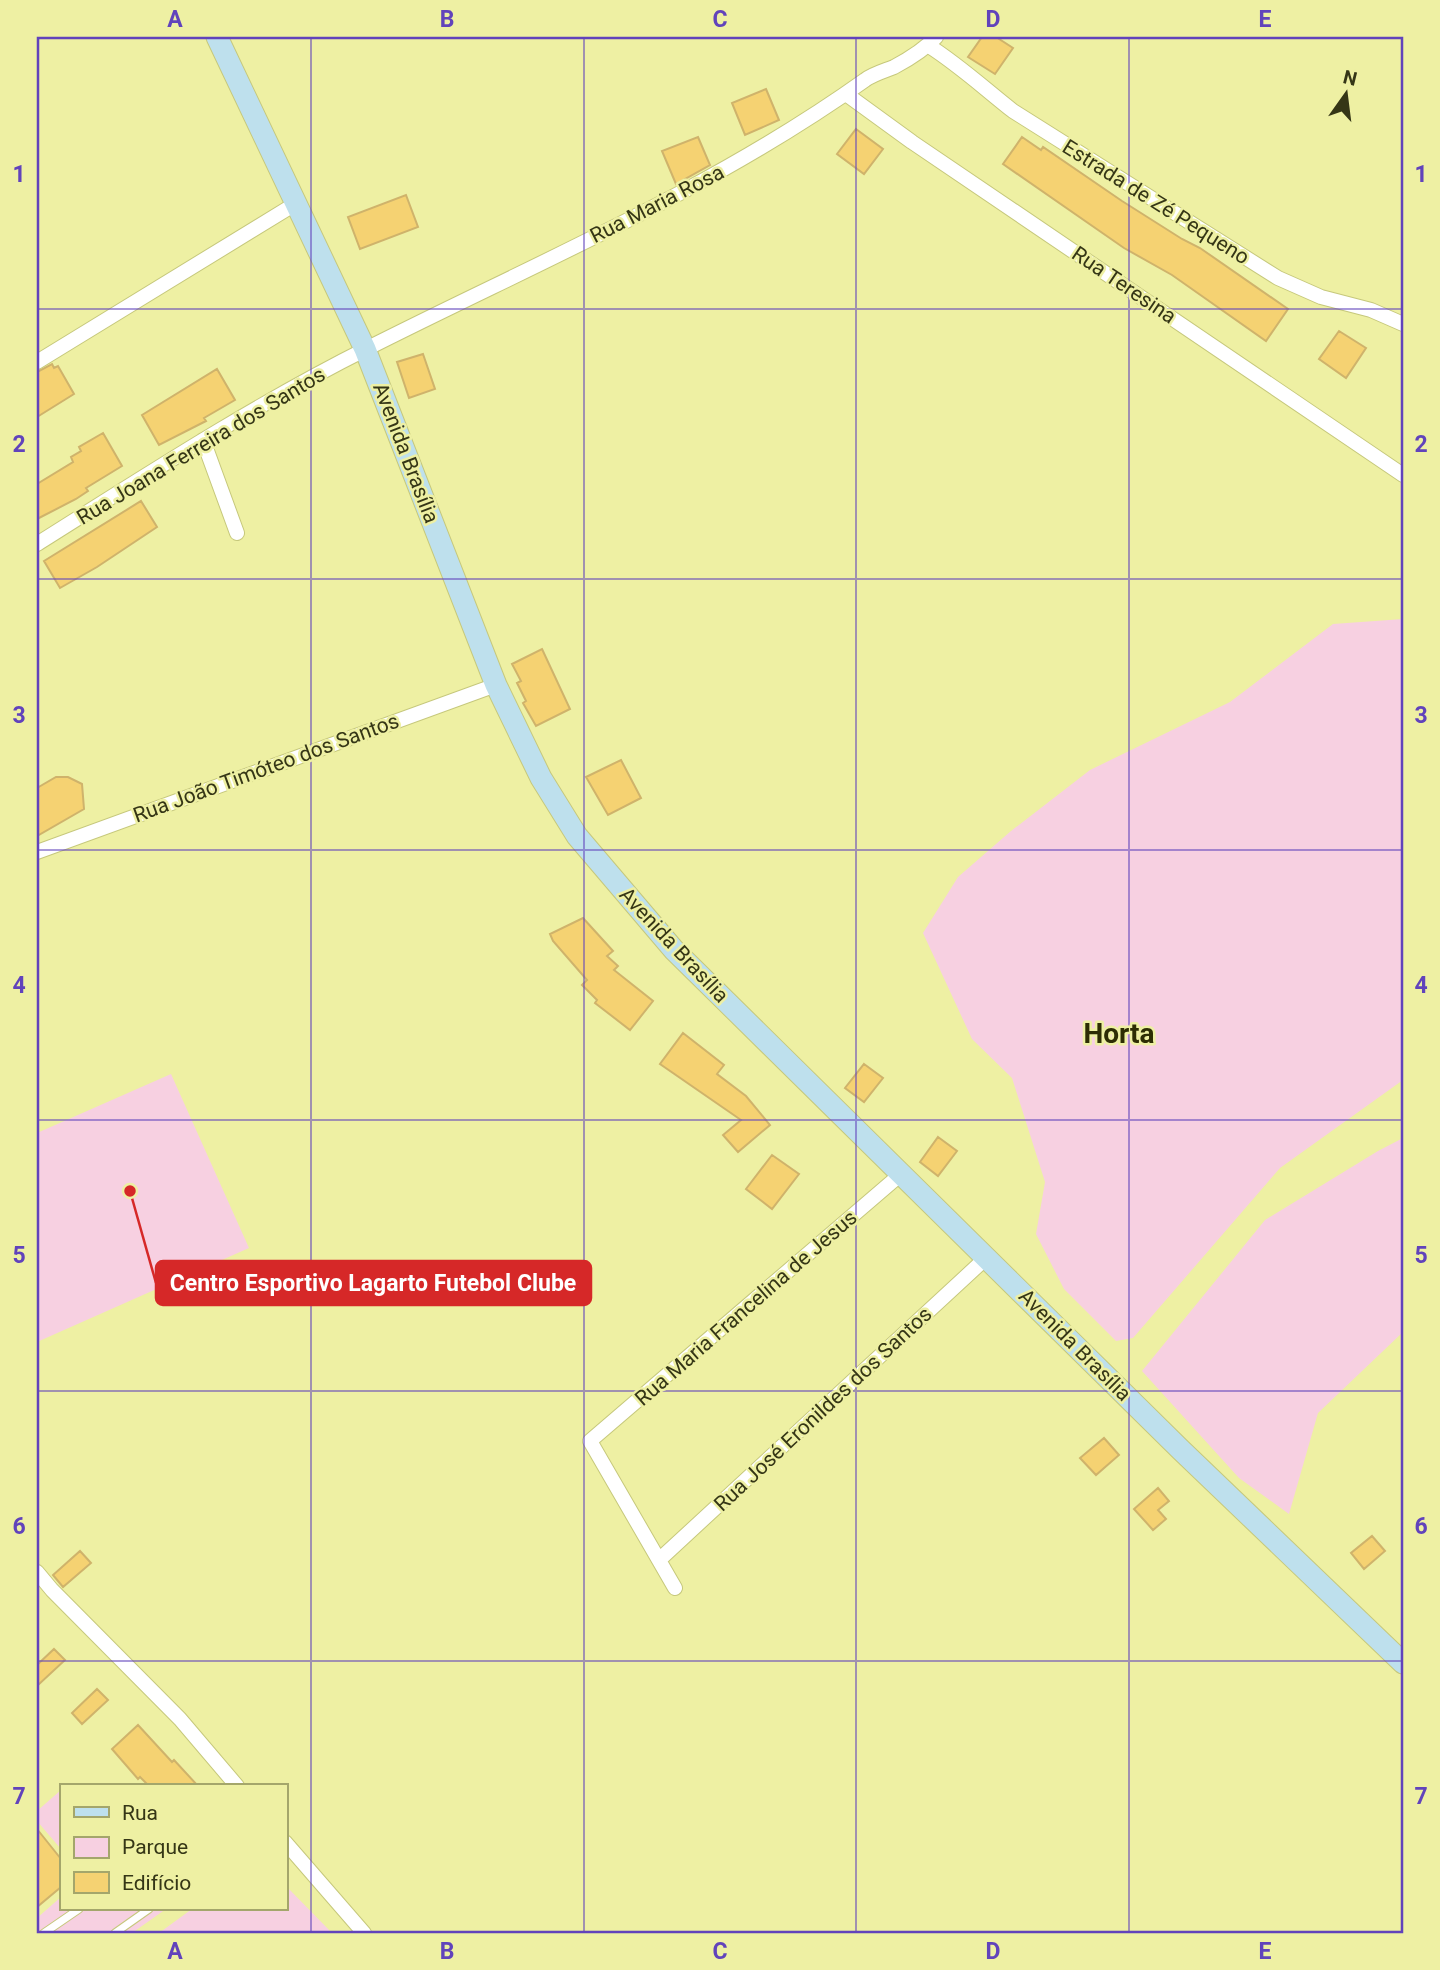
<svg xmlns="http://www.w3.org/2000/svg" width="1440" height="1970" viewBox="0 0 1440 1970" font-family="Roboto,sans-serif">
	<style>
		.green { fill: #f7d0e1 }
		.building { fill: #f5d272; stroke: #cfb36b; stroke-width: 2 }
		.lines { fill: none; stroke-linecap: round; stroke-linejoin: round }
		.service-casing { stroke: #c6c87c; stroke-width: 9 }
		.minor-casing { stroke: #c6c87c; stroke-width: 16 }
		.secondary-casing { stroke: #c6c87c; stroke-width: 23 }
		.service { stroke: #fff; stroke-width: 7 }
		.minor { stroke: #fff; stroke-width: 14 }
		.secondary { stroke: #bee0ed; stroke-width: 21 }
		.grid { fill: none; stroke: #6143bb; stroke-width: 2; stroke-opacity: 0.55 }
		.labels { text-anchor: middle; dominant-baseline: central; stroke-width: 5; stroke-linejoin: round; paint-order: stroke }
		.street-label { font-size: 21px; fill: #353616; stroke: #eef0a3 }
		.district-label { font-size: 28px; font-weight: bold; fill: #2d2d04; stroke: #eef0a3 }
		.leader { fill: none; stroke: #d62828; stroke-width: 2.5 }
		.callout-dot { fill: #d62828; stroke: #eef0a3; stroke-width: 2.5 }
		.callout { fill: #d62828; stroke: #d62828; stroke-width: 2.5 }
		.callout-label { font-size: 23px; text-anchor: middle; font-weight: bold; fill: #fff }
		.neatline { fill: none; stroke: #6143bb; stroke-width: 2.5 }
		.grid-label { font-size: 23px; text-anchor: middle; font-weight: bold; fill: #6143bb }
	</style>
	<rect width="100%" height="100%" fill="#eef0a3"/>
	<path class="green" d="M1403,619V1080L1280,1168L1133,1338L1116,1341L1064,1289L1036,1234L1045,1182L1012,1078L972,1039L923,933L958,877L1011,831L1090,770L1230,702L1333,624Z
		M171,1074L249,1248L37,1342V1133Z
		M1403,1138V1332L1318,1413L1289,1514L1239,1478L1142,1371L1265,1220L1378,1151Z
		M61,1790V1849L37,1821V1811Z
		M285,1885L332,1933H159L192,1909H285Z
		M61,1897V1909H166L132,1933H37V1918Z"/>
	<path class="building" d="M982,37H996L1013,48L995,74L968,57Z
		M766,89L779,120L745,135L732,103Z
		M856,129L883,149L864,174L837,154Z
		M698,137L710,165L676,184L662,151Z
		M1022,137L1041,150L1043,147L1122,201L1182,239L1200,248L1288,309L1266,341L1172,275L1124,248L1003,164Z
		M406,195L418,227L360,249L348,217Z
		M1339,331L1366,348L1346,378L1319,359Z
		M423,354L435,389L409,398L397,362Z
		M52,364L54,368L58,366L74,394L37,417V372Z
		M217,369L235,400L204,418L206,421L159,445L142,415Z
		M103,433L122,466L86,488L88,491L76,499L37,519V484L73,462L71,457L81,451L79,447Z
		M141,501L157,527L97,567L60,588L44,561Z
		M542,649L570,709L536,726L523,703L526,701L517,683L521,681L512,664Z
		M621,760L641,798L608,815L586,777Z
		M56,777H68L82,784L84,809L37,836V788Z
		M583,918L613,951L607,956L618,966L614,970L653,1001L630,1030L595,1003L597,1000L582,985L587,980L553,941L550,934Z
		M683,1033L724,1065L717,1074L746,1096L770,1125L738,1152L723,1135L741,1120L660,1064Z
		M864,1064L883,1078L864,1102L845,1088Z
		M938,1137L957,1151L938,1176L920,1162Z
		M772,1155L799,1174L772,1209L746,1189Z
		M1104,1438L1119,1455L1096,1475L1080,1458Z
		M1158,1488L1169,1501L1158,1510L1166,1519L1153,1530L1134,1509Z
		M1372,1536L1385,1551L1364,1569L1351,1553Z
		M80,1551L91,1563L63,1587L53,1575Z
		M54,1649L65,1660L37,1686V1665Z
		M97,1689L108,1700L82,1724L72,1713Z
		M138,1725L172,1762L174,1760L198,1786H149L140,1777L138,1779L112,1749Z
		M37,1829L61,1859V1887L37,1907Z"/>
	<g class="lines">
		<defs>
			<path id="service" d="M44,1933L79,1909
				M115,1933L149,1909"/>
			<path id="minor" d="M929,46C959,65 985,89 1013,111L1278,278L1321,297L1371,310L1403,324
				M846,94L912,142L1403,475
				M37,362L295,204
				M203,440L237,533
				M37,544C145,476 254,405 368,348C536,263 711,190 865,80C873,74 884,71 894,67C909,59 925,49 936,37
				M37,852L496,685
				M659,1560L986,1258
				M37,1572L52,1590L180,1719L237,1786
				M675,1588L590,1441L901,1174
				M285,1842L364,1933"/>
			<path id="secondary" d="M217,37L365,349L496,685L541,778L577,836L674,950L1181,1450L1403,1663"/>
		</defs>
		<use href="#service" class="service-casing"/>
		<use href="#minor" class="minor-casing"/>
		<use href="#secondary" class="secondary-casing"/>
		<use href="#service" class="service"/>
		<use href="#minor" class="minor"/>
		<use href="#secondary" class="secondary"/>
	</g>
	<path class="grid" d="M311,37V1933M584,37V1933M856,37V1933M1129,37V1933M37,309H1403M37,579H1403M37,850H1403M37,1120H1403M37,1391H1403M37,1661H1403"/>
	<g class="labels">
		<g class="street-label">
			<text transform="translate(1156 202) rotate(32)">Estrada de Zé Pequeno</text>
			<text transform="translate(657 204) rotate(-27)">Rua Maria Rosa</text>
			<text transform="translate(1124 285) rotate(34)">Rua Teresina</text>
			<text transform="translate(201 446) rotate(-31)">Rua Joana Ferreira dos Santos</text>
			<text transform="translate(406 453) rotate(69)">Avenida Brasília</text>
			<text transform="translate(266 768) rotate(-20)">Rua João Timóteo dos Santos</text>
			<text transform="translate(674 945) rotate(47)">Avenida Brasília</text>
			<text transform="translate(746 1308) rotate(-41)">Rua Maria Francelina de Jesus</text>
			<text transform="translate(1075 1345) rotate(45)">Avenida Brasília</text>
			<text transform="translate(823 1409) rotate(-43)">Rua José Eronildes dos Santos</text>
		</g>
		<g class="district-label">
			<text x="1119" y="1033">Horta</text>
		</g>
	</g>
	<path class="leader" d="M130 1191L156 1283"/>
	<circle class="callout-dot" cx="130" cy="1191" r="7"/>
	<rect class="callout" x="156" y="1261" width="435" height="44" rx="7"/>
	<g class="callout-label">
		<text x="373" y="1291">Centro Esportivo Lagarto Futebol Clube</text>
	</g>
	<rect width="1440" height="1970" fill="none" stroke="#eef0a3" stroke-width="77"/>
	<rect x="60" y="1784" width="228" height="126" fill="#eef0a3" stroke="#a4a66b" stroke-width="2"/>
	<rect x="74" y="1807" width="35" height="10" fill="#bee0ed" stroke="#a4a66b" stroke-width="2"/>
	<text x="122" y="1820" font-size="21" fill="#353616">Rua</text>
	<rect x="74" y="1837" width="35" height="21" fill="#f7d0e1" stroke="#a4a66b" stroke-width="2"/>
	<text x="122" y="1854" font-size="21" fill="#353616">Parque</text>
	<rect x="74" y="1872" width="35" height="21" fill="#f5d272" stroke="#a4a66b" stroke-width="2"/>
	<text x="122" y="1890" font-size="21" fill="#353616">Edifício</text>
	<g transform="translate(1346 94) rotate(14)" stroke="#eef0a3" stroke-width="5" paint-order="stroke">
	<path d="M0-5L12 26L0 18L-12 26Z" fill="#353616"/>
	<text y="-10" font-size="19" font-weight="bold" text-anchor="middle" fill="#353616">N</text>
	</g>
	<rect x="38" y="38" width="1364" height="1894" class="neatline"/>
	<g class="grid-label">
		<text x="175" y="27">A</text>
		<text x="447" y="27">B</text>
		<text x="720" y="27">C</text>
		<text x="993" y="27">D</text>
		<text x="1265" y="27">E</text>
		<text x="19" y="182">1</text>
		<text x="1421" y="182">1</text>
		<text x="19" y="452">2</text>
		<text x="1421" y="452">2</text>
		<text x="19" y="723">3</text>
		<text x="1421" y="723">3</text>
		<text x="19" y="993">4</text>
		<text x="1421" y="993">4</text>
		<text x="19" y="1263">5</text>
		<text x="1421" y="1263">5</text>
		<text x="19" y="1534">6</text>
		<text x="1421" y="1534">6</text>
		<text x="19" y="1804">7</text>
		<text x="1421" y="1804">7</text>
		<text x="175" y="1959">A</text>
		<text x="447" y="1959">B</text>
		<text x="720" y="1959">C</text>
		<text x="993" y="1959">D</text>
		<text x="1265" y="1959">E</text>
	</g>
</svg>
